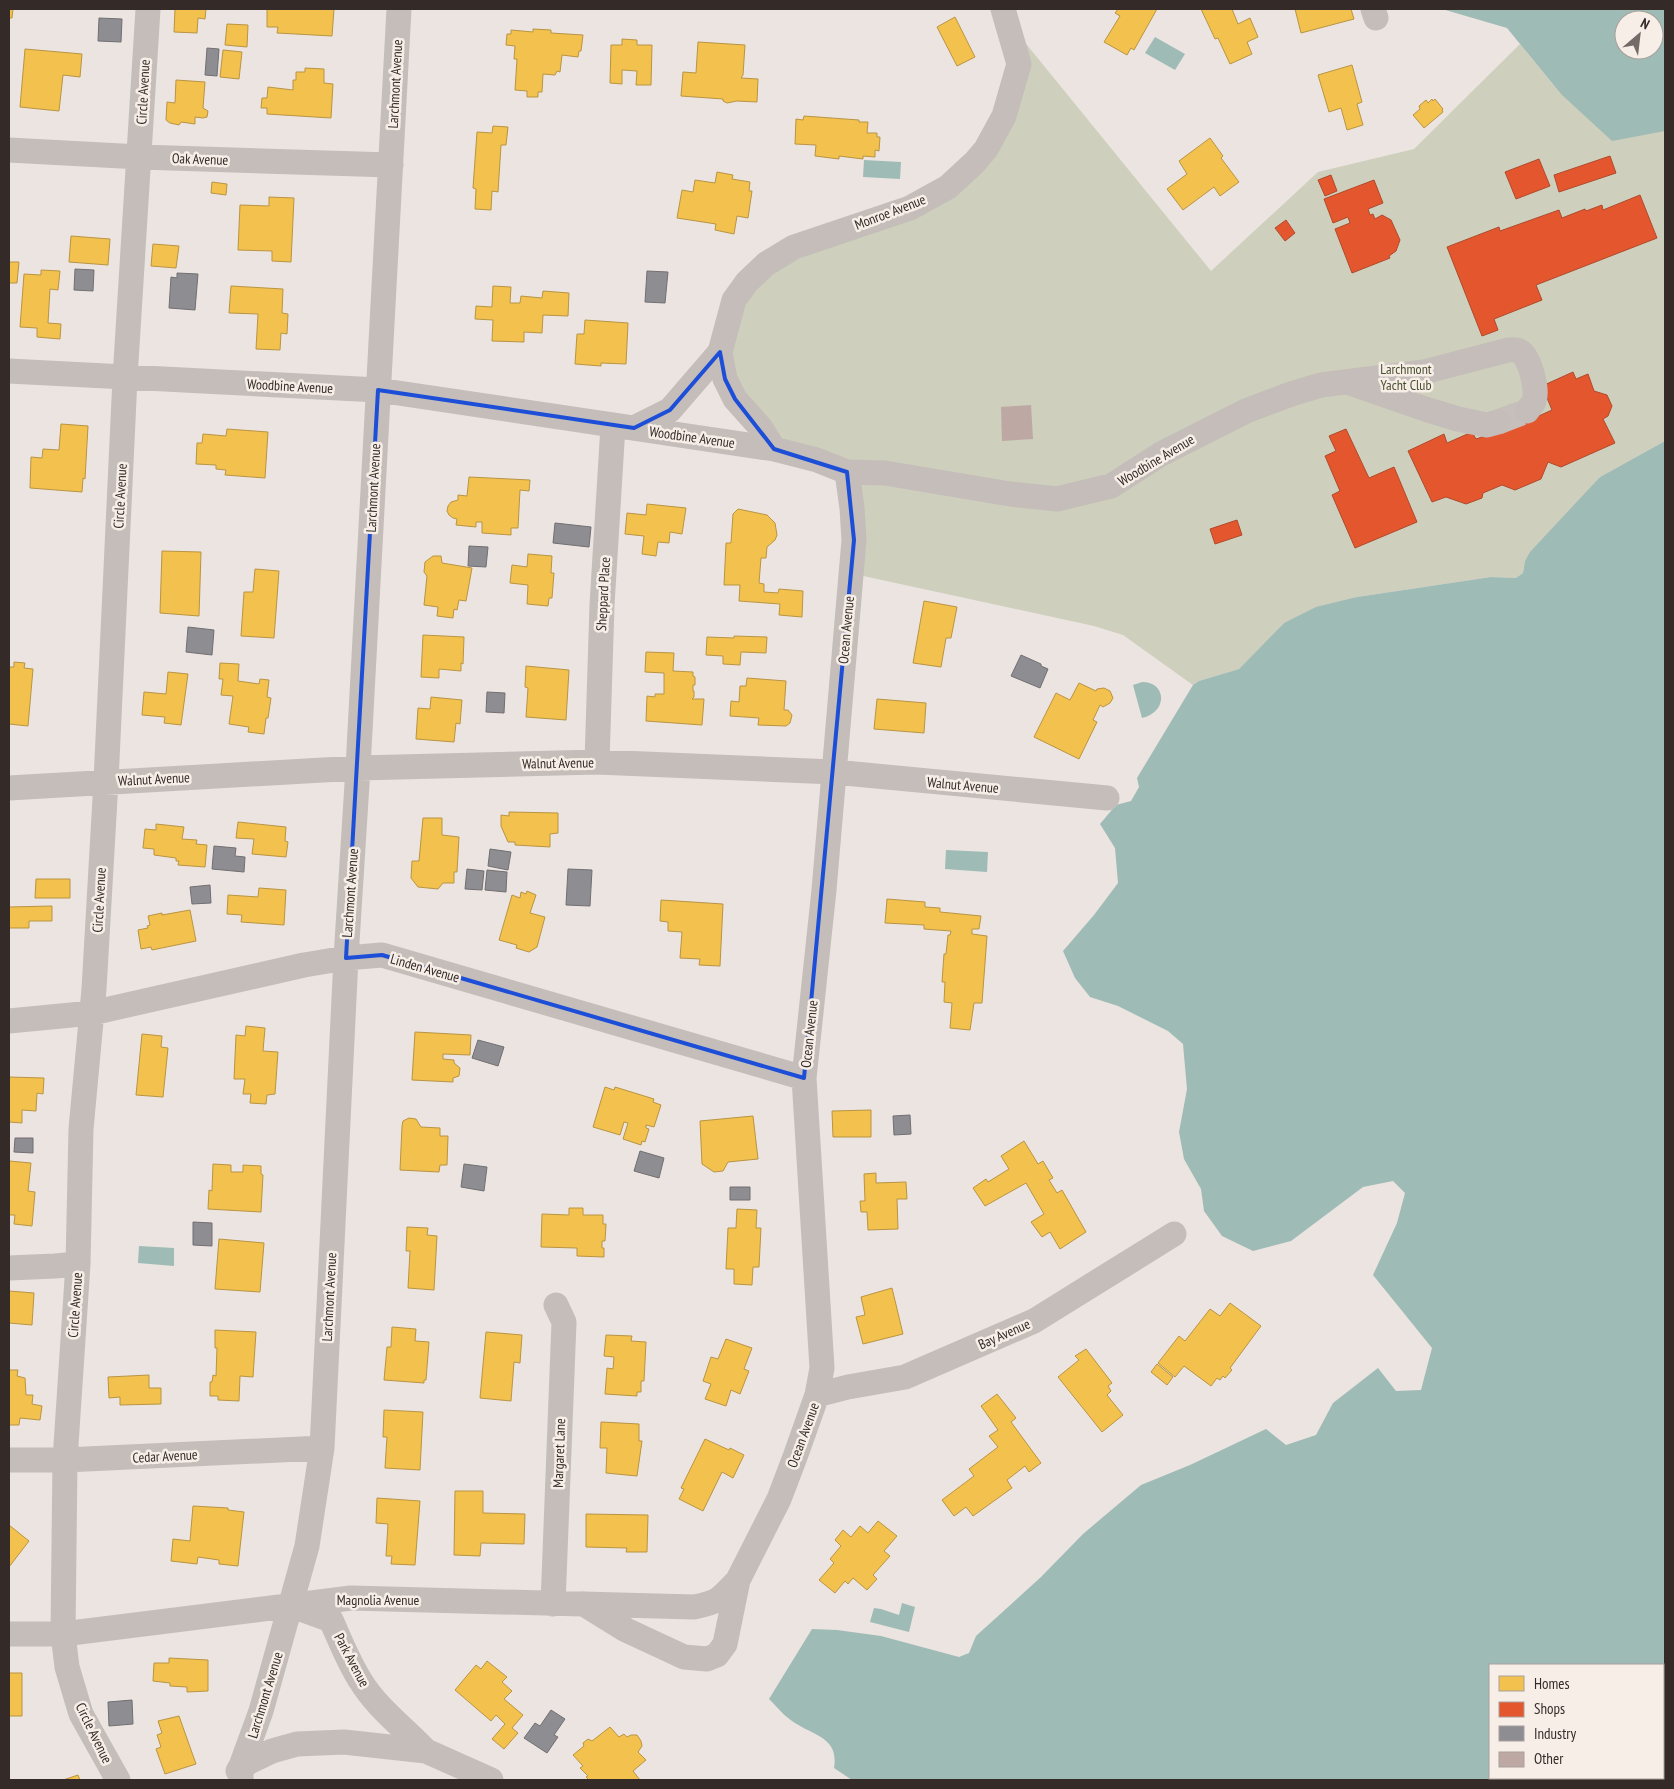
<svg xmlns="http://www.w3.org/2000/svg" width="1674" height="1789" viewBox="0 0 1674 1789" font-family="'PT Sans Narrow',sans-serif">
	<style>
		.green { fill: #cecfbc }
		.water { fill: #9fbbb6; fill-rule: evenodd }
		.homes { fill: #f2c14e; stroke: #b99443 }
		.shops { fill: #e4572e; stroke: #af4a2c }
		.industry { fill: #8d8d92; stroke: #726f72 }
		.building { fill: #bda8a4 }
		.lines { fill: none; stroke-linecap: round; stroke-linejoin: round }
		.minor-tunnel { stroke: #c6bfbb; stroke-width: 25; stroke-dasharray: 25 12; stroke-linecap: butt }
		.minor { stroke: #c4bdb9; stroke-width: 25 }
		.marked { fill: none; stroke: #1d4ed8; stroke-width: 4; stroke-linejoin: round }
		.labels { text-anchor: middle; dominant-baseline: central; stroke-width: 5; stroke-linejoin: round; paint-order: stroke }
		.street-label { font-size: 14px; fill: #342a28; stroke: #f7eee8 }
		.park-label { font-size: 14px; fill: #48502f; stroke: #f7eee8 }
	</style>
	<rect width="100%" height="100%" fill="#ebe4e0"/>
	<path class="green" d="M1009,23L1211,271L1318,172L1414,149L1520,44L1561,94L1661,131H1665V441L1600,477L1525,561L1523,573L1516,578L1491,577L1357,597L1284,623L1239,669L1199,681L1193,685L1123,635L1094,626L854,574L849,471L776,446L727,379L737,301L766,268L901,214L1004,122Z"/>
	<path class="water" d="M1442,9H1665V131L1612,141L1561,94L1507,28ZM1624,20H1654V50H1624Z
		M1155,37L1185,54L1175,70L1145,53Z
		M864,160L901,162L900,179L863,177Z
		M1665,441V1780H852L834,1768C839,1738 815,1736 795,1723C785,1717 777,1707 769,1699L812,1629L837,1630L881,1636L959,1657L969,1653L976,1636L1041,1577L1083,1534L1141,1485L1190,1465L1266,1429L1286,1445L1316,1435L1333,1403L1378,1368L1396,1391L1421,1390L1432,1348L1373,1275L1397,1223L1405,1193L1393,1181L1363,1187L1291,1241L1253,1251L1222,1236L1204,1211L1201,1189L1184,1159L1179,1132L1187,1089L1183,1044L1168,1031L1118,1006L1090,997L1075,978L1063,951L1094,915L1118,883L1115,848L1100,824L1116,805L1131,801L1139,787L1137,778L1193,685L1199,681L1239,669L1284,623L1316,607L1357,597L1491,577L1516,578L1523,573L1525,561L1530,552L1600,477ZM1490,1665H1663V1778H1490Z
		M1142,682C1167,682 1168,712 1142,718L1133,685Z
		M946,850L988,852L987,872L945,869Z
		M139,1246L174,1248V1266L138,1263Z
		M902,1603L915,1607L909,1632L870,1622L874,1608L881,1609L899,1615Z"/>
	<path class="homes" d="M9,9H13L12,18H9Z
		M175,9H206L205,19L198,18L197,33L174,32Z
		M267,9H334L332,36L277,33L278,27H267Z
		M1118,9H1157L1134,50L1131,48L1127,55L1104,42L1120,16L1115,13Z
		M1201,9H1232L1238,24L1250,18L1258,37L1247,42L1252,54L1230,64L1218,38L1215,39Z
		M1295,9H1351L1354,19L1301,33Z
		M955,17L975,57L957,66L937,27Z
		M227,24L248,25L247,47L225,45Z
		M533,29L551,30V33L583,35L581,51H579L578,57L562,55L560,72L557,71L555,75L543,74L542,92H538V97H527V91L515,90L517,59H514L515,46L506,45L507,34H511V30L533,32Z
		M622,39L637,40V45H652L651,85H636L637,71L622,70V84L610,83L611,45H622Z
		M698,42L745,45L743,75L741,78L758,79L757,102L737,101L727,103L723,101V99L681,96L683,72L696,73Z
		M25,49L82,54L80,77L63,75L59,111L20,107Z
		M223,50L242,52L239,79L220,77Z
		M1352,65L1362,102L1357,104L1363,125L1347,130L1341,108L1329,112L1318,75Z
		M305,68L324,69V83L333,84L331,118L267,114V108H261L262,98H267L268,87L293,90V80H296V72H305Z
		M176,80L205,82L203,108L208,111L207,117L203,118L195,117V124L181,122L179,125L170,123L166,120L167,102L175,103Z
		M1432,99L1433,101L1435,99L1443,109L1442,110L1443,112L1424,128L1413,115L1420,109L1419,106L1426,100L1428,103Z
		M804,116L859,120V122H868L867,133H877V137H880L879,151L875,150V157L863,156V159L839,156V159L815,156L816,145L795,144L796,119L803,120Z
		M493,126L508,127L506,145H501L498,192L492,191L491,210L475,209L476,189L473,188L477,132L492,133Z
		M1210,138L1223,156L1221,158L1239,182L1220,196L1214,187L1183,210L1167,189L1187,174L1179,161Z
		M717,172L733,175L732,179L750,182L749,191H752L748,218L737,216L734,234L715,230L716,224L677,218L682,190L693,192L695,180L715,183Z
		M212,182L227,184L226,195L211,193Z
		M269,197L294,198L291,262L272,261V251L238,250L240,205L269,206Z
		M71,236L110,239L108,265L69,262Z
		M153,244L179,246L176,268L151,266Z
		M9,262H19L17,283H9Z
		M41,270L60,271L58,290L50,289L48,323L61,324L60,339L37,337V328L20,327L24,274L41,275Z
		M231,286L283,289L282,313L288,314L287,334L281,333L280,350L256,349L258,314L229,313Z
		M493,286L511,287L510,303H520L521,296L542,298L543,291L569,293L568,316L543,315L542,333L524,332V342L492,341L493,320L475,319L476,306L492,307Z
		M585,320L628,323L626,364L601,363V366L575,364L577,334H584Z
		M61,424L88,426L85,479L83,478L82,492L30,488L31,457L42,458L43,449L59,450Z
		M227,429L268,432L265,478L225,475L226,470L216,469V465L196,464L197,443H202L203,434L226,436Z
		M469,477L530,480L529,491L520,490L518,528H511V535L482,533V522H476V527L456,525L457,519L453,518L449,515L447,511L448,506L451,502L458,500V495L467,496Z
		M647,504L686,508L682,534L670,532L669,543L658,542L656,556L642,554L644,536L625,534L627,513L646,515Z
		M738,509L767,515L775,523L777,535L775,540L767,547L766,558H761L759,583L764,584V592L778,593L779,589L803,591L802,617L779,615L780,604L739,601L740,585H724L726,543H731L733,514Z
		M162,551L201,552L199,616L160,613Z
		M528,554L552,556L551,573H554L552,598H549L548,606L527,604L528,585L510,583L512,565L527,567Z
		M433,556H441L442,563L472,568L466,601L459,600L457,610L454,609L453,618L437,616L438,607L424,605L427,576L424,572L425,562Z
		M255,569L279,571L274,638L241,636L244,592H253Z
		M924,601L957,607L951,638H946L941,667L913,663Z
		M423,635L464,637L463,664L461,663V671L439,669V678L421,677Z
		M734,636L767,637L766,653L741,652L740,665L723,664V656L706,655L707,637L734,638Z
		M646,652L674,653L673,671L693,672V676L695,677V685H693V691H694V697L692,699H704L702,725L646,721L647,696L655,697V694H664V673L645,672Z
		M14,662L25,663L24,668L33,669L28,726L9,724V667H14Z
		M220,663L239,664L238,681L259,684L260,679L269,680L267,697L271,698L268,718H266L264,734L248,732L249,727L229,724L233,696L221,695L223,679H219Z
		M526,666L569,670L566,720L526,717L528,688L525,687Z
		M168,672L188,674L181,725L164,723L165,717L142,715L144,692L166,694Z
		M747,678L786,681L784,710H788L792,715L790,723L786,726L758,725L759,718L730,716L731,701L739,702L740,686H746Z
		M1079,683L1096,691L1097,689L1104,688L1110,691L1113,698L1110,703L1103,707L1100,705L1093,720L1097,722L1079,759L1034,737L1056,693L1070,700Z
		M431,697L462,700L460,724L456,723L454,742L416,739L418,708L430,709Z
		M877,699L926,703L924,733L874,729Z
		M509,812L558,813V833L550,834V847L515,845V842H508L501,826V815L509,816Z
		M423,818H442V835L459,837L457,872H454V883H443L438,889L418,887L411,878L412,861H419Z
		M238,822L286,827L285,841L288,842L286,857L252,854L254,839L236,838Z
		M156,824L184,827L182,839L197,840L196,844L207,845L205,867L178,865L179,861H176V858L154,855V849L143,848L145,829L156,830Z
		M36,879H70V898H35Z
		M259,888L286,890L284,925L241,922L242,915L227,914L228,895L258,897Z
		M527,891L536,895L530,913L545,917L537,947L529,952L516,948L517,945L499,940L512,895L520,898L521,892L526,894Z
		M887,899L925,902V907L940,908V912L981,916L979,929H972V934L987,936L982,1003H974L970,1030L950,1028L952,1003L944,1002L945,982H942L944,954H946L948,935H950L951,931L924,929V925L885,923Z
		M661,900L723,904L720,966L699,965L700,959L680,958L682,932L668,931V922L660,921Z
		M52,906V921H29V928H9V907Z
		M190,910L196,941L152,950L151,947L141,949L138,930L148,928L147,926L150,925L148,916L162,913V915Z
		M246,1026L265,1028L263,1051L278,1052L275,1094L267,1095L266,1104L250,1103L251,1094H243L245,1079H234L236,1035L245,1036Z
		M415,1032L471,1035L470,1055L443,1054V1059L454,1060V1063L460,1068L459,1076L453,1078V1082L412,1080Z
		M142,1034L162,1036L161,1047L168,1048L163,1097L136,1095Z
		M9,1077L44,1078L43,1094L37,1093L36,1111L22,1110V1123L9,1122Z
		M605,1087L614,1090L615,1087L654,1099L653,1102L661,1105L654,1127L646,1125V1128L649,1129L645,1142L642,1141L641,1145L623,1139L628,1123L624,1122L620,1135L593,1127Z
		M871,1110V1137H833L832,1111Z
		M753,1116L758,1159L728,1162L723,1171L714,1172L702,1164L700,1121Z
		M409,1118L416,1119L421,1127L440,1128V1136H448L447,1165H440L439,1172L400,1170L402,1126L403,1121Z
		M1024,1141L1038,1164L1043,1161L1053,1178L1049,1180L1057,1193L1062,1190L1086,1232L1060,1249L1050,1232L1042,1237L1031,1222L1044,1214L1026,1183L985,1206L973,1188L986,1179L988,1182L1009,1169L1001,1156Z
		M9,1161L31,1163L28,1191L35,1192L32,1226L14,1224L15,1215H9Z
		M213,1164L231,1165V1172H243V1165L261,1166V1174L263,1175L261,1212L208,1209L209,1190L212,1191Z
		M876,1173V1183L906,1182L907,1199H897L898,1229L868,1230L867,1212H861L860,1201H865L864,1174Z
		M569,1208H583V1215H603V1224H606L605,1241H602V1248H604V1257L577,1256V1248L541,1247L542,1214L569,1215Z
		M737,1209L757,1210L756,1228H761L759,1267H753L752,1285L734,1284V1269H726L728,1228H736Z
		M407,1227L428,1228L427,1235L437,1236L434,1290L408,1288L410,1251H406Z
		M219,1239L264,1243L260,1292L215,1289Z
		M892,1288L903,1334L863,1344L856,1317L865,1315L861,1297Z
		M9,1291L34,1293L32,1325L9,1323Z
		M1230,1303L1261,1326L1230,1368L1232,1370L1225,1378L1223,1376L1220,1380L1217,1378L1211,1386L1184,1366L1175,1377L1158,1363L1179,1336L1185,1341L1210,1309L1220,1316Z
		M392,1327L416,1329L415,1341L429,1342L426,1380H424V1383L384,1380L387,1347H391Z
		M215,1330L256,1332L253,1377L240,1376L239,1401L218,1400V1396H210V1382H212L213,1375L216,1376L217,1348H215Z
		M486,1332L522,1335L520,1363L514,1362L511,1401L480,1398Z
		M606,1335L632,1336L631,1341L646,1342L644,1381H641V1392H637V1396L605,1394L607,1368L613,1369L614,1357L604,1356Z
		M726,1339L752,1348L744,1369L749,1371L740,1394L731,1390L726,1406L705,1399L711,1384L703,1381L711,1357L718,1359Z
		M1086,1349L1112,1383L1108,1386L1111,1391L1107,1395L1123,1415L1102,1432L1058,1377L1079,1360L1075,1356Z
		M1157,1364L1173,1377L1167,1385L1151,1372Z
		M9,1370H18L17,1376L25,1378L26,1395H33L32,1404L42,1406L40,1420L20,1418L19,1425H9Z
		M149,1375V1388H161V1404L120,1405V1397L109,1398L108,1377Z
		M997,1394L1016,1418L1011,1422L1041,1463L1029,1472L1025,1466L1007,1480L1012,1488L973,1516L966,1507L954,1516L942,1500L974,1476L969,1469L998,1447L989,1436L998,1430L981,1406Z
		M384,1410L423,1412L420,1470L385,1468L387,1437H383Z
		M601,1422L639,1424V1441H642L637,1476L606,1473L607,1448H600Z
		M705,1439L729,1450L730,1448L744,1455L733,1478L722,1472L703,1511L679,1499L684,1489L681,1488Z
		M455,1491H483V1513L525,1514L524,1544L481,1543L480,1556L454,1555Z
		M377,1498L420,1501L415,1565L391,1564L392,1556H386L388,1524L376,1523Z
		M193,1506L228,1508V1510L244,1512L238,1566L219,1564V1560L198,1557L197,1564L171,1561L173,1539L190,1541Z
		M586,1514L648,1515L647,1552H626L627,1548L586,1547Z
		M878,1521L897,1536L884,1551L890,1556L873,1575L877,1579L867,1590L853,1578L848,1584L845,1581L835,1593L819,1580L834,1563L830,1559L841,1546L835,1540L843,1530L851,1537L860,1526L868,1533Z
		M9,1525L29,1541L9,1567Z
		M169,1658L208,1660V1691L187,1692V1687L170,1686V1683L153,1681L154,1663H169Z
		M487,1661L507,1677L502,1682L512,1691L504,1699L523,1715L512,1728L518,1733L504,1749L492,1739L505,1724L496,1715L491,1721L455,1690L476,1665L481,1669Z
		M9,1673H22V1716H9Z
		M179,1716L196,1764L165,1774L156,1749L161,1747L157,1735L162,1733L158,1721Z
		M610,1727L619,1737L624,1734L627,1737L631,1735H637L641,1741L642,1746L638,1752L646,1760L633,1771L640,1780H589L586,1777L588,1776L580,1768L583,1766L573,1755L584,1746L583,1743L588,1739L592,1741Z
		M78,1775L80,1780H63Z"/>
	<path class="shops" d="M1610,156L1616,173L1559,192L1554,175Z
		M1539,159L1550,186L1516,199L1505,172Z
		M1331,175L1337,191L1325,196L1318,180Z
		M1374,180L1383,203L1368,209L1370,215L1373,214L1375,219L1382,215L1391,220L1400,240L1396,251L1389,256L1390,258L1352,273L1335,229L1350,223L1348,217L1333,223L1324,199Z
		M1640,195L1657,238L1536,285L1542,300L1494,319L1498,330L1482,336L1447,247L1499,227L1500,231L1559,210L1562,218L1585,209L1586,211L1602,205L1603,210Z
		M1286,220L1295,233L1285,241L1275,228Z
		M1573,372L1576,379L1588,374L1594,391L1607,395L1612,406L1608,416L1603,419L1615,443L1561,467L1548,462L1541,479L1515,490L1502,485L1483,493L1482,498L1466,504L1446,497L1432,502L1408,451L1444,434L1447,443L1472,432L1476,439L1502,430L1496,419L1524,406L1532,419L1552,410L1542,386Z
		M1346,429L1369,478L1394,467L1417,522L1355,548L1332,495L1340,491L1325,456L1336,451L1329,436Z
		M1237,520L1242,535L1215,544L1210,529Z"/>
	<path class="industry" d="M99,18L122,19L121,42L98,41Z
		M207,48L219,49L217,76L205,75Z
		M75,269L94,270L93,291L74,290Z
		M647,271L668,272L665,303L645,302Z
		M177,273L198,274L195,310L169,308L171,277L177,278Z
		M555,523L591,527L589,547L553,543Z
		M469,546L488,547L486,567L468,566Z
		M188,627L214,630L212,655L186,652Z
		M1021,655L1041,664V666L1048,669L1040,688L1011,676Z
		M487,692L505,693L504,713L486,712Z
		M214,846L236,848L235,856L245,857L244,872L212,869Z
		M490,849L511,852L508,870L488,866Z
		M467,869L484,871L482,890L465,889Z
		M568,869L592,870L590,906L566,905Z
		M487,870L507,872L506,892L485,890Z
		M210,885L211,903L192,904L190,887Z
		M478,1040L504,1047L498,1066L472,1058Z
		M910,1115L911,1134L894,1135L893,1116Z
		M15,1138H33V1153L14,1152Z
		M640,1151L664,1158L659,1178L634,1171Z
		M464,1164L487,1167L484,1191L461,1187Z
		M730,1187H750V1200H730Z
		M193,1222L212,1223V1246L193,1245Z
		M132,1700L133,1724L109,1726L108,1702Z
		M551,1710L565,1719L554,1735L558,1737L547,1753L524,1738L535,1723L540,1726Z"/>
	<path class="building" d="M1031,405L1033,439L1002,441L1001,407Z"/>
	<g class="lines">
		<path class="minor-tunnel" d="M1498,422L1527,411"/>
		<path class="minor" d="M1373,9L1376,18
			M9,150L140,157L391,165
			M9,371L378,390L774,449L817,460L847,472L885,473L1010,494L1057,499L1111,486L1161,454L1246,411L1291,394L1321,385L1424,372L1508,350C1511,350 1516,349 1519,351C1530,356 1538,390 1534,401C1533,404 1529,408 1527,411
			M1350,383L1425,409L1458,419L1487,425L1498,422
			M634,428L670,410L720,352
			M774,449L760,427L735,399L725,379L720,352L734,300L747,282L766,264L794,247L910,208L948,187L975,162L986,149L1004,116L1019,64L1003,9
			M597,762L602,605L613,426
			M9,788L358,768L597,762L834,772L1107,798
			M9,1021L92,1013L304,965L346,958L382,955L804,1078
			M9,1268L55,1266L78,1264
			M817,1395L848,1387L905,1377L1034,1321L1174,1234
			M9,1460H65L322,1448
			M553,1604L564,1322L556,1305
			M584,1604L626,1630L684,1657L707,1659L717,1655L725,1644L738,1580L779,1499L795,1457L817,1395L822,1368L804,1078L824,890L854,540L852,508L847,472
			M295,1607L331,1620C340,1640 348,1661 360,1680C376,1707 404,1728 426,1751
			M9,1634H63L351,1598L694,1607C720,1602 721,1598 738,1580
			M238,1771L241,1766L272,1751L297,1744L344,1742L426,1751L491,1780
			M118,1780L81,1714L67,1667L63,1634L65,1460L78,1264L81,1129L94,989L106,781L125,378L148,9
			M241,1780V1766L261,1711L307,1546L322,1448L346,958L358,768L399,9"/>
	</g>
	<path class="marked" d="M720,352L725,379L735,399L774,449L847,472L854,540L804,1078L382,955L346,958L378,390L634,428L670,410Z"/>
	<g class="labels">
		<g class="street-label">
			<text transform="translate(395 84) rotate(-87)">Larchmont Avenue</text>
			<text transform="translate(143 92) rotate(-87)">Circle Avenue</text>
			<text transform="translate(200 159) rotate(2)">Oak Avenue</text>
			<text transform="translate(890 212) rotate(-21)">Monroe Avenue</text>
			<text transform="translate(290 386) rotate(3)">Woodbine Avenue</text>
			<text transform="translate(692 437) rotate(8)">Woodbine Avenue</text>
			<text transform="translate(1156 460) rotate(-31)">Woodbine Avenue</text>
			<text transform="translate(373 488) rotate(-87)">Larchmont Avenue</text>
			<text transform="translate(120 496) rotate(-87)">Circle Avenue</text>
			<text transform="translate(603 594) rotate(-87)">Sheppard Place</text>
			<text transform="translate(846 630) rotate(-85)">Ocean Avenue</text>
			<text transform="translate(558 763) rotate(-1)">Walnut Avenue</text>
			<text transform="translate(154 779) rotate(-3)">Walnut Avenue</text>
			<text transform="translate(963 785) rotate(5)">Walnut Avenue</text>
			<text transform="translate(350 893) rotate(-86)">Larchmont Avenue</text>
			<text transform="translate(99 900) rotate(-87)">Circle Avenue</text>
			<text transform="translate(425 968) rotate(16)">Linden Avenue</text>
			<text transform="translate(809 1034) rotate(-84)">Ocean Avenue</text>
			<text transform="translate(329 1297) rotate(-87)">Larchmont Avenue</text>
			<text transform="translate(75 1305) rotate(-86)">Circle Avenue</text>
			<text transform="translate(1004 1334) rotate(-24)">Bay Avenue</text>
			<text transform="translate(803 1435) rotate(-70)">Ocean Avenue</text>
			<text transform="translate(559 1453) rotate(-88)">Margaret Lane</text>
			<text transform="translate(165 1456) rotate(-3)">Cedar Avenue</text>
			<text x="378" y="1600">Magnolia Avenue</text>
			<text transform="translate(352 1660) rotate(62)">Park Avenue</text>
			<text transform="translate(265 1695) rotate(-73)">Larchmont Avenue</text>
			<text transform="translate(94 1733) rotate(64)">Circle Avenue</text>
		</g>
		<g class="park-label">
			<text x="1406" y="369">Larchmont<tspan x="1406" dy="16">Yacht Club</tspan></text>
		</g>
	</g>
	<rect width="1674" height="1789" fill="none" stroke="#342a28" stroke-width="20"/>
	<rect x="1489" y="1664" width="175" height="115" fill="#f7eee8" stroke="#a9a09b"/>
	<rect x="1499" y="1676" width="25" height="15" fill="#f2c14e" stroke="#a9a09b"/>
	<text x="1534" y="1689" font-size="15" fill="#342a28">Homes</text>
	<rect x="1499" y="1702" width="25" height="15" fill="#e4572e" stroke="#a9a09b"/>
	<text x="1534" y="1714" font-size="15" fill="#342a28">Shops</text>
	<rect x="1499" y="1726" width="25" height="15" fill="#8d8d92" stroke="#a9a09b"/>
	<text x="1534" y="1739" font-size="15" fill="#342a28">Industry</text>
	<rect x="1499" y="1752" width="25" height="15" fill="#bda8a4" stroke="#a9a09b"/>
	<text x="1534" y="1764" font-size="15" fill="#342a28">Other</text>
	<g transform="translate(1639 35) rotate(28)"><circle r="24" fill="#f7eee8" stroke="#a9a09b"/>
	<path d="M0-4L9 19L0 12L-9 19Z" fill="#746b68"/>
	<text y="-8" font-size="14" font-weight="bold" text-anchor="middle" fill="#342a28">N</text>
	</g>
</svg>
